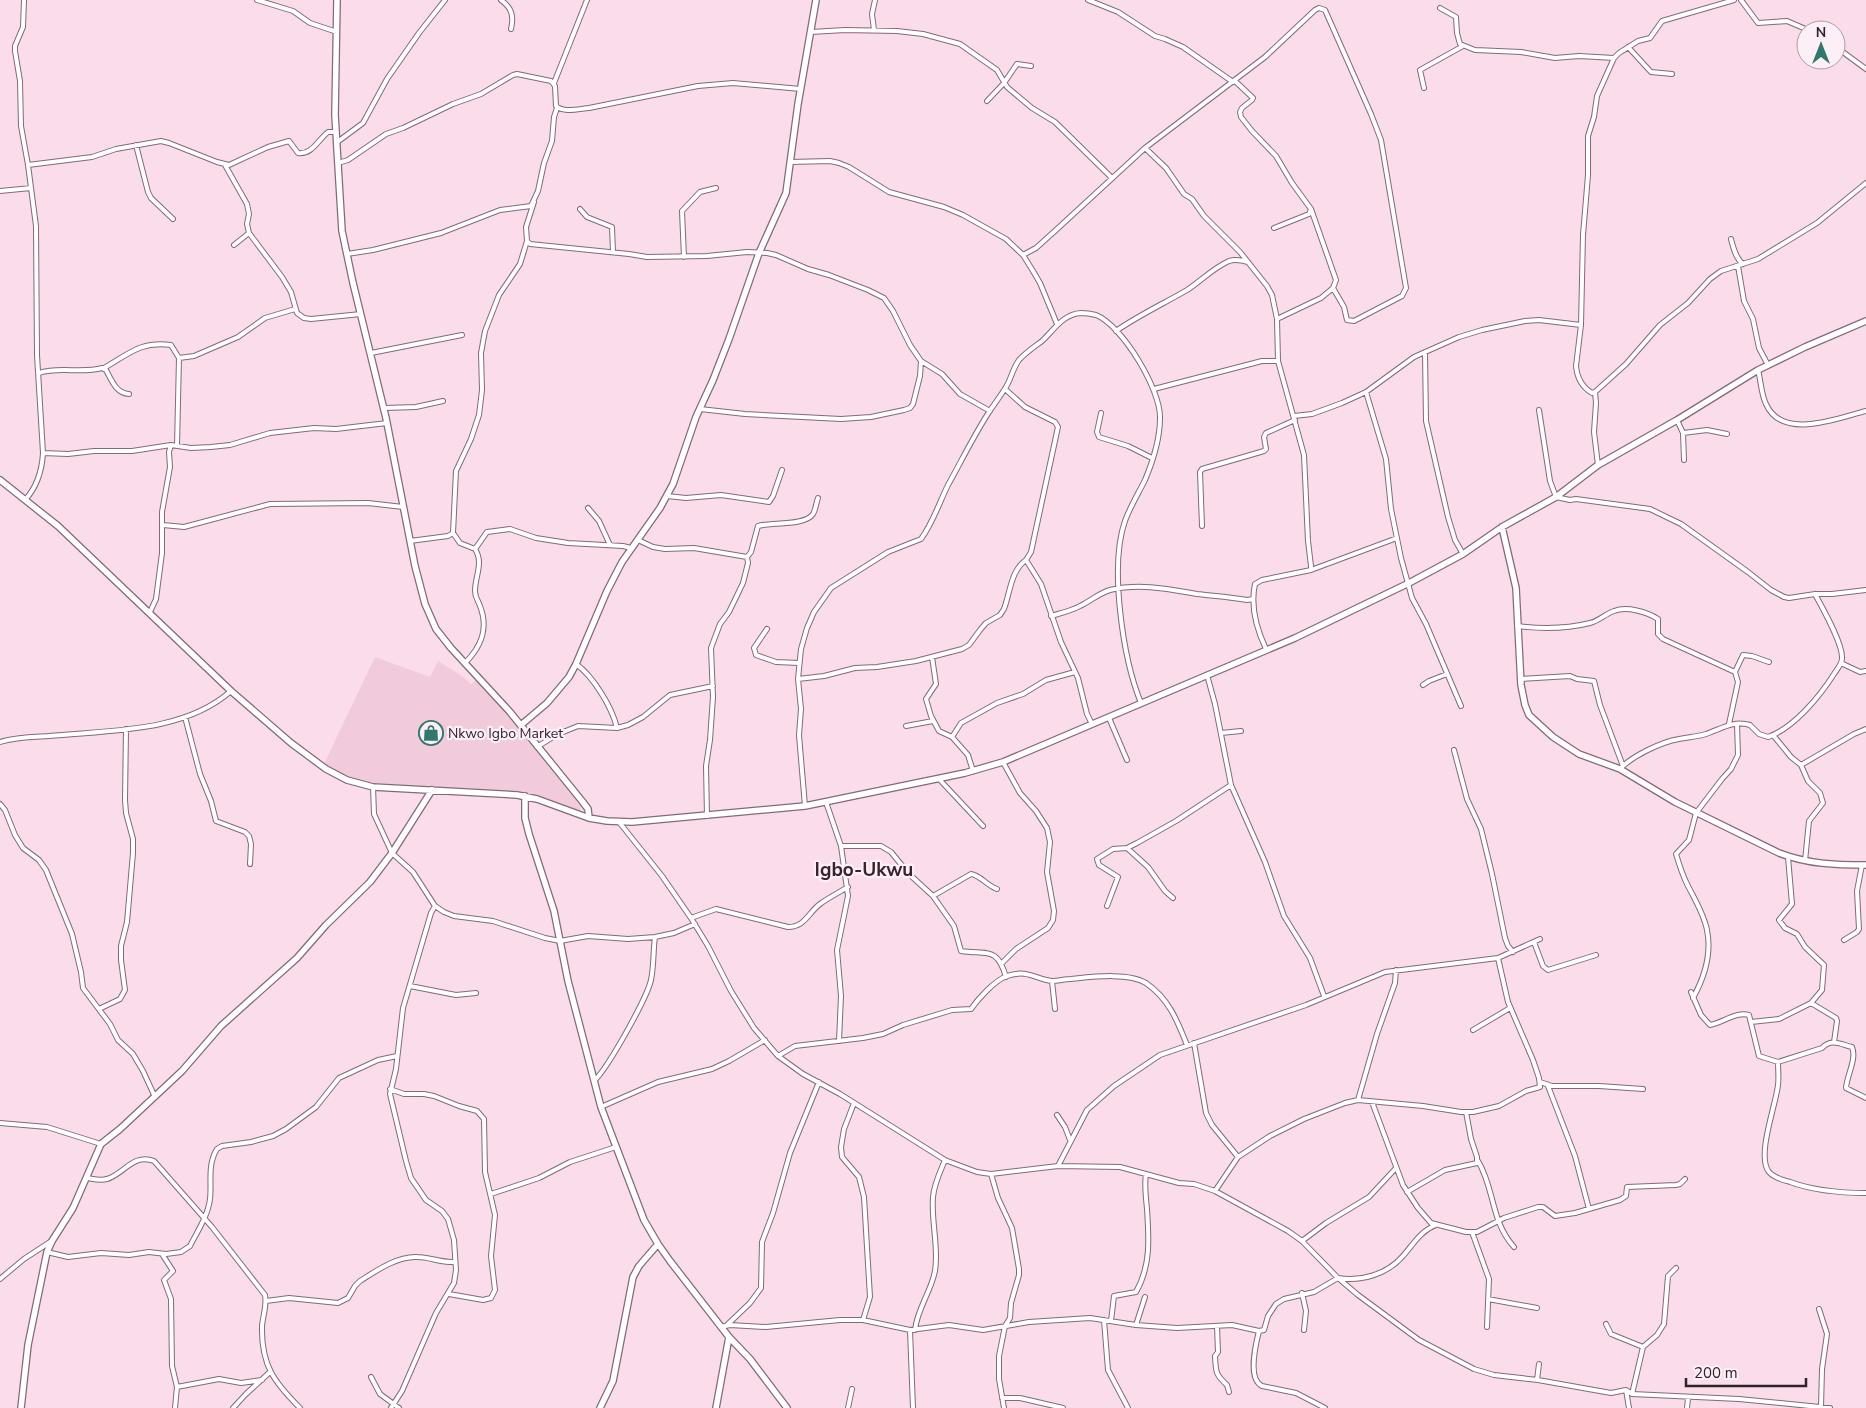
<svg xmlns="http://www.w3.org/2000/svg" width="1866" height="1408" viewBox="0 0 1866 1408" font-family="'Nunito Sans',sans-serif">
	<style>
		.built { fill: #f1cbdc }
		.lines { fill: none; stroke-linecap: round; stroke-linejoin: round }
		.street-casing { stroke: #856976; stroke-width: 6 }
		.secondary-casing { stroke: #856976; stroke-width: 8 }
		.street { stroke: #fff; stroke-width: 4 }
		.secondary { stroke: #fff; stroke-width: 5.5 }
		.labels { text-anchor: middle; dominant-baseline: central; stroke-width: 4.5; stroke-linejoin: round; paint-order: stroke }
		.poi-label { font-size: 14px; fill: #30242a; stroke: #fceff5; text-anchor: start }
		.district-label { font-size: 19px; font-weight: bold; fill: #3a232e; stroke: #fceff5 }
	</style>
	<rect width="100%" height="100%" fill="#fbdcea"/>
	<path class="built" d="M375,657L430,677L438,661L462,676L471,684L477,679L512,716L581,803L580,812L523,793L361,782L343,775L324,764Z"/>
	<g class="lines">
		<defs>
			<path id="street" d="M24,0L23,27L15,46V51L20,81L21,126L28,165L36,226L37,355L43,453C42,470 37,487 25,500
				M257,0L293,11L310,23L337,32
				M501,0C512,8 514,16 511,29
				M1088,0L1118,12L1155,36L1165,39L1183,47L1233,82
				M1741,0L1758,23L1787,21L1808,30
				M1440,8L1456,17L1457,33L1460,44L1475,50L1521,52L1555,58L1579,56L1614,58
				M874,30L872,14L875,0
				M811,32L845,30L897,31L923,34L960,44L997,70L1007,87L1032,108L1055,122L1112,178
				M1628,47L1651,72L1672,74
				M1836,47L1866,69
				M1235,81L1253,98L1252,100L1242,108L1240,112L1241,117L1252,131L1276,156L1292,183L1311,209L1309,214L1274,228
				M554,83L587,0
				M1424,88L1420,70L1463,46
				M987,101L1004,83L1017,64L1031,66
				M336,143L363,123L387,79L419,33L445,0
				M136,145L148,192L151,198L173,219
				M1145,148L1166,168L1184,194L1192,199L1204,216L1240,252L1267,286L1272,295L1277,319L1278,361L1304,455L1308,541L1311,566V570L1262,580L1255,584C1250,607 1256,628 1266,649
				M790,162L830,161L839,163L849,167L889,192L944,207L963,215L1006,239L1023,255L1033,271L1040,283L1057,324
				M338,163L348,160L386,134L403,128L453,104L481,94L513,75L517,74L551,81L555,86L556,106C564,113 578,109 589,108L698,86L733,83L801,89
				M28,165L92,157L116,149L161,141L169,143L217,162L229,165L268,147L289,141L298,153C312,155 318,140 328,132H336
				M225,165L247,204L249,214L247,224L249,233L282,277L291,292L297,313L304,318L311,319L361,314
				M0,191L31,188
				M534,202L526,227L527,241L530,244L629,254L647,257L707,256L747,252L767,253L776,255L808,269L829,275L868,290L884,298L893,311L910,345L921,361L942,374L960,394L990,411
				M580,209L587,217L612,227L613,252
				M1311,209L1336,280L1333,288
				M1731,239C1733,247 1736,259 1743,264
				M234,245L249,233
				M347,254L373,250L441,233L500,210L531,206L538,191L544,163L552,141L554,117L557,108
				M1023,255L1036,248L1056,230L1145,148L1265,57L1315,10L1319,8L1325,10L1371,114L1381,140L1406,288L1402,296L1354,321L1347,320L1344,307L1333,288L1321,298L1277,319
				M684,257L682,211L700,192L716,188
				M1738,266L1744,301L1753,319L1759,348L1768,365
				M1116,331C1139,315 1163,304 1187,290C1201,281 1213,268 1229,261C1235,259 1241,260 1248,262
				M1425,352L1426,421L1448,517L1455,540L1463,554
				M371,353L462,335
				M179,358L194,356L238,337L265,318L295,309
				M104,368C129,354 140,341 171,345L179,358L177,446
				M1758,370C1761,381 1761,394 1766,404C1782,441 1838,418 1866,411
				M39,373C60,366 81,374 102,368L106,370C112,381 116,393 129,394
				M1005,389L1025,407L1055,422L1058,427L1031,552L1026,560L1041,584L1061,642L1078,678L1087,714L1092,724
				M1154,389L1262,361H1278
				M1366,392L1386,459L1391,509L1401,558L1412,598L1426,624L1461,706
				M1595,392L1592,393C1582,387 1577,377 1576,366L1581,325L1583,235L1588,175V136L1594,117L1597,96L1614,58L1619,53L1638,41L1650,38L1662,21L1734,0
				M384,408L416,407L443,401
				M700,409L745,414L841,419L871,417L904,410L910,408L913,404L920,376L921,361
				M1539,410L1550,481L1556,497L1570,500L1576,499L1650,509L1681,524L1748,572L1771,590L1784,597L1789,598L1815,594H1832L1866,590
				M1101,413L1097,432L1099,437L1128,446L1152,458
				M1294,416L1312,414L1342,403L1366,392L1414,357L1459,337L1482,330L1525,321L1539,320L1581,325
				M1677,420L1683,433L1707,430L1727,434
				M1683,433L1684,460
				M43,453L68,454L94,451H132L171,445L191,448L211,447L230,445L270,433L314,428L336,429L387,423
				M1598,465L1594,432L1596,403L1595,392L1626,364L1660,325L1688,303L1710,279L1721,271L1758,259L1799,234L1817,223L1866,183
				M667,496L686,498L721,495L769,502L773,496L782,470
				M588,508L599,521L610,545
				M163,525L184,527L270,504L368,503L403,507
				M1202,526L1200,472L1202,469L1264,451L1266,449L1264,437L1266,433L1295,420
				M453,533L460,543L475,549C484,563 475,576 475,591C475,598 478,600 480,606C489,629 481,647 465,663
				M638,540L653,547L665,549L694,548L747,557
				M410,541L448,536L453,533L456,471L471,439L479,415L482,390L481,353L485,331L499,295L520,264L527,241
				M475,549L487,532L510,529L536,538L568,543L623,546L631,548
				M1311,570L1397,538
				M150,612L156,599L162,553V512L170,467L169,452L171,445
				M1051,616C1061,613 1071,611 1080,606C1091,601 1099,593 1110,590C1140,583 1168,589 1197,594C1214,596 1230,597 1247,600L1253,599
				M1517,626C1541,629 1566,629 1590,623C1599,621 1605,614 1614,611C1627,606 1647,612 1658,619V634L1663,639L1735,672L1738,682L1729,724
				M767,629L754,648L756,655L776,662L799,663
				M932,657L936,684L926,699L931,716L939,731L952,737L968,755L973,771
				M1841,663L1860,672L1866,671
				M576,664C593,676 612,707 617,728
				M1735,672L1743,655L1752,656L1769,662
				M798,679L824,676L855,668L877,667L916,661L962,649L969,645L980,630L986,623L1000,615L1004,609C1010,593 1011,570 1026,560
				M1521,679L1570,676L1577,679L1594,681L1600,705L1623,766
				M1423,685L1429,681L1447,674
				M185,717L200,774L211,801L216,821L245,832L249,836L251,844L250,864
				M1109,718L1127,760
				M906,726L933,721
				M1221,733L1241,731
				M1773,735L1791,757L1801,765L1808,781L1820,793L1823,803L1809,821L1805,861
				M952,737L961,723L997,703L1023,694L1046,680L1075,672
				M0,742C16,737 33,737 49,736C110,730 183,733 231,691
				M537,747L556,735L578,726L617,728L628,725L643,717L670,695L713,686
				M1454,750L1467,799L1481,829L1492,874L1505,938L1508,946L1513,952
				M1801,765L1854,734L1866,729
				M1620,769C1632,756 1661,742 1679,739C1687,737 1697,737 1706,734C1721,729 1733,720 1750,725L1759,734L1768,737C1794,728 1820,696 1834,674C1837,669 1843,663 1842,657C1842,642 1823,609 1815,594
				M939,779L983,826
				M1231,785L1265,862L1284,916L1310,958L1324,996
				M373,787L374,814L392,853L413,872L435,906L444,912L454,916L493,921L545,938L560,941L588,936L628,939L655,937L674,933L695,924
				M826,802L841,846L848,896L837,950L841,996L839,1041
				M0,804L5,810L15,835L23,848L39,860L46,870L72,934L81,972L83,988L110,1024L118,1040L133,1054L143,1071L155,1097
				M805,806L799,735L801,709L798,679L801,649L807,628L814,612L831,588L888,552L921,539C933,523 939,503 948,485C962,460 975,433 991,409C996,402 1001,395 1006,387C1011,379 1013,368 1019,360C1025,353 1034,347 1042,341C1054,330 1063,314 1081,313C1086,313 1092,314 1096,315C1122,325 1161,390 1160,418C1160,438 1153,461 1145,480C1138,494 1130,507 1125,521C1109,566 1123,659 1141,703
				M707,816L706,766L710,740L713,697L711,648L720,624L729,612L743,583L748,563L747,557L751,552L758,526C771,522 805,526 813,514C816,509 816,503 818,498
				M619,822L662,876L691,918L708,946L731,991L754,1028L778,1056L803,1074L840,1094L945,1160L977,1172L991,1174L1058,1166L1120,1167L1179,1183L1194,1184L1215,1191L1288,1231L1302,1241L1338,1278L1358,1295L1419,1340L1474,1369L1494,1375L1538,1380L1611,1393L1626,1390L1632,1394L1739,1399L1830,1408
				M841,846H881L891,852L909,874L933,896L954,926L961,951C987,955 997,946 1006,977
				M1127,848L1148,867L1165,891L1173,898
				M933,896L971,874C980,875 986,885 997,889
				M1107,906L1118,877L1099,865L1097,859L1113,849L1127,848L1137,843L1176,821L1231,785L1215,704L1207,675
				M691,918L716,909L788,927C805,927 808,913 820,904C828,898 838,893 848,887
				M1844,940L1857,932L1859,929L1857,891L1862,865
				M1534,942L1543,966L1548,970L1596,955
				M1002,963L1016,949L1048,928L1053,920L1054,911L1047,872L1050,842L1047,828L1036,811L1020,793L1003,762
				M1052,981L1055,1009
				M410,986L456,995L476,993
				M1691,992L1701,1015L1710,1025C1722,1023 1737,1011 1749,1015L1759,1056L1778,1062L1822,1048C1831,1038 1840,1044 1852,1047C1857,1059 1847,1075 1846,1088L1866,1098
				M1693,998C1704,978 1712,954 1707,930C1704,914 1694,898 1687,884C1682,874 1679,864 1676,854L1689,840L1696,813L1722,779L1731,769L1738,755L1737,724
				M1811,1003L1836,1018L1837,1021L1834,1042
				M99,1009L120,999L125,990L121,960V946L127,922L133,853V839L126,813L125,800L126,729
				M1751,1022L1779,1019L1811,1003L1822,990L1824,965L1805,947L1797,934L1785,928L1779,920L1792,904L1788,857
				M1473,1030L1510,1008
				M1194,1043L1206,1113L1212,1125L1238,1157
				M778,1056L795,1046L863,1038L883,1034L903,1025L952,1010L971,1009C978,999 995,980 1007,976C1028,969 1035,979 1052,981C1058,981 1065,979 1071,979C1091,977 1129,972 1146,983C1169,999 1177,1020 1187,1045
				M1778,1062C1778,1070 1779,1078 1778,1085C1776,1105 1756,1156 1769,1172C1774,1178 1783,1180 1790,1182C1815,1191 1840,1193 1866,1193
				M594,1081C608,1068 647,998 651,980C654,966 653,951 655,937
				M1540,1082L1552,1086H1599L1643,1089
				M1548,1086L1575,1156L1589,1209
				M390,1089L404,1094H424L434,1096L459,1106L477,1111L484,1119L485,1172L495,1215L491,1256L495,1290L491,1298L483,1300L449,1294
				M1358,1100L1377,1034L1395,983L1396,970
				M1372,1102L1403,1185L1418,1208L1431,1223L1466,1232H1477L1504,1218L1538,1207H1543L1555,1216L1575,1213L1620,1200L1626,1196L1627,1187L1676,1185L1680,1184L1685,1179
				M854,1103L844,1129L841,1147L842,1157L859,1177L864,1197L870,1297L863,1320
				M601,1107L658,1082L712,1069L729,1061L765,1040
				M1057,1115L1065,1127L1070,1140
				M0,1123L47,1127L101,1144
				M1478,1161C1495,1189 1490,1220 1514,1247
				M1058,1166L1087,1110L1114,1086L1160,1055L1306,1005L1385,972L1498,958L1540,939
				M991,1174L998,1198L1012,1228L1019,1269V1275L1011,1303L1010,1318L1005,1326L999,1356V1379L1004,1408
				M87,1178C94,1179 100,1181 107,1179C124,1174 133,1153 154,1161L212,1227L265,1295C267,1305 263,1316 262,1326C261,1365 274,1382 300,1408
				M1215,1191L1238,1157L1270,1136L1304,1119L1345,1103L1358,1100L1423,1106L1461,1112H1473L1499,1106L1526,1091L1540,1087L1539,1078L1533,1060L1508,1002L1498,958
				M1407,1192L1445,1170L1477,1163V1157L1471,1139L1466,1112
				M491,1194L539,1178L570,1162L616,1147
				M1472,1232L1489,1279L1487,1327
				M1302,1241L1326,1223L1369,1197L1396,1168
				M47,1252L68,1257L101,1253L129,1255L149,1252L166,1254L181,1252L190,1246C197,1232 208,1216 210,1199C212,1183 207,1165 217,1149L222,1146L251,1142L273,1136L286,1129L316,1107L339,1078L378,1060L397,1056
				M162,1254L173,1271L164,1280L171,1299L172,1366L177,1387L175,1408
				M0,1279L24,1259L50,1242
				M1302,1293L1306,1311L1304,1330
				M1488,1299L1537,1308
				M266,1301L289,1298L338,1303L348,1298L355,1286L360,1281C376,1271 397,1256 417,1257C430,1257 441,1263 455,1262
				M1819,1309L1827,1334L1822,1369L1821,1407
				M1104,1320L1108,1370L1128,1408
				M1111,1321L1114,1296L1136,1292C1151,1266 1149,1238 1147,1209C1146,1197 1144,1186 1146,1174
				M1606,1324L1611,1334L1643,1347
				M727,1325L750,1303L761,1288L762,1242L773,1213L790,1153L819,1082
				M1136,1325L1145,1297
				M1217,1326L1218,1352L1215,1356C1216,1372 1215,1374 1227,1385L1229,1392
				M721,1327L730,1325L766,1327L840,1320H863L910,1330L949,1325L983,1330L1029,1322L1090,1318L1136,1325L1177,1328L1232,1325L1259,1331
				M910,1330L913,1408
				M915,1330C917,1309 931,1292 935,1271C939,1247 931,1222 933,1197C934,1184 940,1172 945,1160
				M371,1377L380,1394L399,1408
				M1537,1380L1539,1364
				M177,1387L219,1379L241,1383L262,1380
				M1626,1390L1629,1408
				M1632,1394L1643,1347L1657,1335L1664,1324L1668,1276L1676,1268
				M1002,1398H1020L1063,1408
				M233,1408L246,1394L270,1372
				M391,1408L402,1391L436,1313L454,1283L456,1270L454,1240L448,1219L442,1211L426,1200L411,1178L406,1161L390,1094L396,1069L403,1008L431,913L435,906
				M848,1408L852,1389
				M1325,1408L1296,1393L1262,1386C1247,1379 1256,1343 1259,1331L1264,1330L1268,1316L1276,1304L1284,1299L1314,1292L1338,1278C1361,1282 1387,1274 1402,1257C1413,1245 1420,1231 1436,1225
				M1687,1408L1688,1398"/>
			<path id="secondary" d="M337,0L335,115L342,231L353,283L386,418L415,566L425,604L436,629L451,648L510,712L582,801L588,809L589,818
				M0,480L58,526L231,691L291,743L326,769L347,780L373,787L517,795L537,799L589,818L607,821L632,822L805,806L965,773L1003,762L1295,638L1409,583L1463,554L1502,527L1556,497L1598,465L1677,420L1758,370L1805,347L1866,321
				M1502,527L1516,588L1521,685L1525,705L1529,715L1553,737L1579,754L1620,769L1675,802L1779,853C1808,864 1835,865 1866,865
				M521,725L547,703L569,677L576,664L607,591L622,562L660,508L673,484L696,417L713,380L729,339L759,253L786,193L798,104L816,0
				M525,796V818L529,834L554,911L568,981L601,1107L644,1220L658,1244L670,1261L729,1337L750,1359L787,1408
				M21,1408L28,1345L47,1252L52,1241L73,1208L101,1144L120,1129L182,1071L221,1026L297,958L326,925L370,882L392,853L432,790
				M600,1408L613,1381L633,1277L639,1266L658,1244
				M716,1408L729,1337"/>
		</defs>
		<use href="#street" class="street-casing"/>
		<use href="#secondary" class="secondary-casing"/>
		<use href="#street" class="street"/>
		<use href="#secondary" class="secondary"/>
	</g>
	<defs>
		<symbol id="shop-ring" viewBox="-11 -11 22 22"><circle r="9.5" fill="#fceff5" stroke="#30776e" stroke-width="1.5"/><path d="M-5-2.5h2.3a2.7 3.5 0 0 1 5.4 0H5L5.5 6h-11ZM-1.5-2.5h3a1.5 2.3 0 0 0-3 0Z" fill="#30776e"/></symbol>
	</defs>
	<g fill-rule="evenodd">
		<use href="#shop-ring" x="417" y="719" width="28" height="28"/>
	</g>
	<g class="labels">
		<g class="poi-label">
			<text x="448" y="733">Nkwo Igbo Market</text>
		</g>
		<g class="district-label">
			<text x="864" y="870">Igbo-Ukwu</text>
		</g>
	</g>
	<g transform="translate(1821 45)"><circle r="24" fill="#fceff5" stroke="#aa9ea4"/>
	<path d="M0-4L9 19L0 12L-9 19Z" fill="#30776e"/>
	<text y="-8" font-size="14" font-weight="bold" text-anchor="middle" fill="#30242a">N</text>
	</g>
	<path d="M1686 1378v8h120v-8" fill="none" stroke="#30242a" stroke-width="2.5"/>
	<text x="1694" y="1378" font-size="15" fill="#30242a" stroke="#fceff5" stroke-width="4" paint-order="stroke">200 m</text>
</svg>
